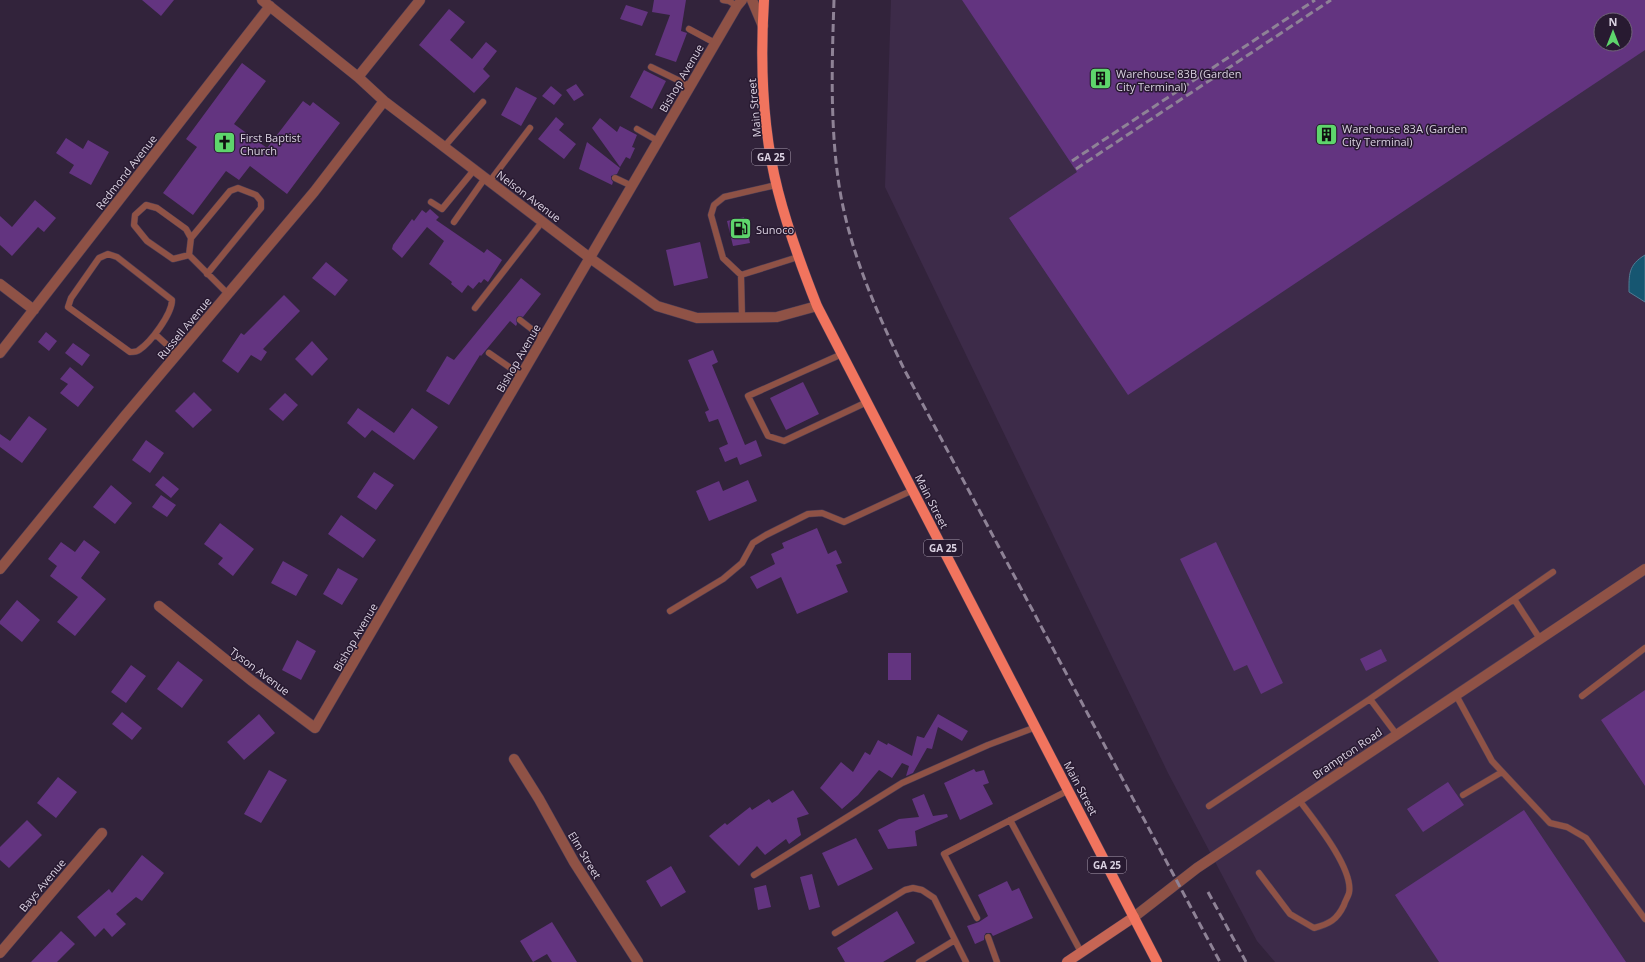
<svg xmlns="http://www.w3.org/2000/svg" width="1645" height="962" viewBox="0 0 1645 962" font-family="'Open Sans',sans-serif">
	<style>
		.built { fill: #3d2b49; fill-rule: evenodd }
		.water { fill: #165671; stroke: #517b93 }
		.building { fill: #633480; fill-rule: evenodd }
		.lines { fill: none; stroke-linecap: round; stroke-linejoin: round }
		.service-casing { stroke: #4d3f56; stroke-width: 7 }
		.minor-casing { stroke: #4d3f56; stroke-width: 11 }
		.secondary-casing { stroke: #4d3f56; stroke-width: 11 }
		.primary-casing { stroke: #4d3f56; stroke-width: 11 }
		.service { stroke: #8f5246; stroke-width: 6 }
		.minor { stroke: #8f5246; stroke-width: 10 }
		.secondary { stroke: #c66554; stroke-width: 10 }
		.primary { stroke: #f1745e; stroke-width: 10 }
		.rail { stroke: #8e8296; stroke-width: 3; stroke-dasharray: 8 4; stroke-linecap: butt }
		.labels { text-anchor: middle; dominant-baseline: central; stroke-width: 3; stroke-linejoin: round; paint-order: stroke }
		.shield { fill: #281a31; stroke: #a59aac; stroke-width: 1 }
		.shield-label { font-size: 10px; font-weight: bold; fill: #dad1e1 }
		.poi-label { font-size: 11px; fill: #dad1e1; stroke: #281a31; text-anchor: start }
		.street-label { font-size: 11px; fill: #dad1e1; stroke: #281a31 }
	</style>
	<rect width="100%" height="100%" fill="#32233b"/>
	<path class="built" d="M891,0H1645V962H1275L1257,941L1168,773L885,187ZM1601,20H1625V44H1601Z"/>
	<path class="water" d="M1645,255V302L1629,292C1629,275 1628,265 1645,255Z"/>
	<path class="building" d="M142,0H174L161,16Z
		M654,0H686L681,31L687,33L676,62L655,55L670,15L652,12Z
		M962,0H1645V50L1128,395L1009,218L1077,172ZM1601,20H1625V44H1601Z
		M626,5L648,12L642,26L620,19Z
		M449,9L465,22L450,40L472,59L486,42L497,51L483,69L490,76L474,93L419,45Z
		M242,63L266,81L234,124L267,148L303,101L310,106L313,102L340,123L287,194L250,166L239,180L226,171L193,215L163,193L197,147L186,139Z
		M644,70L666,81L652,109L630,97Z
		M576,84L584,95L574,101L566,90Z
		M551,86L562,95L554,105L542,96Z
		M516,87L537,98L521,126L501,115Z
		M556,117L564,124L559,130L576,144L564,159L538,139Z
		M600,118L617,132L620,126L637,135L632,147L635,148L630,159L626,157L620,167L592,128Z
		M66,138L83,149L88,140L109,152L91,185L69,173L74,165L56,153Z
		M587,142L620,168L617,174L611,176V179L613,182L612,185L579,169Z
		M35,200L56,218L44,232L38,227L12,256L0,245V216L12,227Z
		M430,209L439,217L436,220L484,253L487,249L502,260L488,282L484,279L481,283L479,282L473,289L468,285L462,293L451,284L452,282L429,264L444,241L427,227L402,258L392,249L393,245L412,219L414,221L422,210L426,213Z
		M744,217L750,243L733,246L727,221Z
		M700,242L708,278L674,286L666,250Z
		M326,262L348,280L335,296L312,278Z
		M521,278L541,294L523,317L520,316L517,317L516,320L517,324L516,326L510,321L481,356L480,355L449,405L426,391L447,356L454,360Z
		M284,295L300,311L263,349L267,352L261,361L251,355L238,373L222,361L241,333L244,335Z
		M46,332L57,341L49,351L38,342Z
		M312,341L328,359L312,376L295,359Z
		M73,343L90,355L82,366L65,353Z
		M713,350L718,362L712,365L745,445L756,440L762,456L740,465L737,457L725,462L719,448L728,444L718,419L709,422L705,412L709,410L688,360Z
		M70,367L94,387L78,407L60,393L68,384L60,379Z
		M803,382L819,414L786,430L770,398Z
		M194,392L212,410L193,428L175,411Z
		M285,393L298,405L283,421L269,409Z
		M358,408L394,433L412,408L438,427L414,460L372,430L365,438L347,423Z
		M29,416L47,429L22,463L0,447V434L10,441Z
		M146,440L164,453L150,473L132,460Z
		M374,472L394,485L376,510L357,497Z
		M163,476L179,489L171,498L155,485Z
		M748,480L757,501L709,521L696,491L719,481L723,491Z
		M111,485L132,503L115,524L93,507Z
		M161,495L176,505L167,517L152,507Z
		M341,515L376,540L363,558L328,534Z
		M220,523L254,549L233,576L218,564L223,558L204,544Z
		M817,528L828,554L836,550L842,563L836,565L848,592L797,614L781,577L757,589L750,577L775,564L771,554L784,548L782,543Z
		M84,540L100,552L81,578L106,599L75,636L57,622L78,597L50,576L57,566L48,559L61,542L75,552Z
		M1216,542L1283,683L1261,694L1247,665L1234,671L1180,559Z
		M283,561L308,575L296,596L271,583Z
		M338,568L358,579L342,605L323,594Z
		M17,600L40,620L22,642L0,624V621Z
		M297,640L316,651L301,680L282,670Z
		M1381,649L1387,661L1366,671L1360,659Z
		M888,653H911V680H888Z
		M178,661L203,680L182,708L157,689Z
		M131,665L146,676L126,703L111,692Z
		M1645,690V786L1601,720Z
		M122,712L142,728L132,740L112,724Z
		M259,714L275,733L244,760L227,742Z
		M938,714L968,731L962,741L938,727L932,749L927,748L913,773L906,776L909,766L902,763L892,778L879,770L858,795L842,809L820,788L841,762L853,772L865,752L870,755L878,740L887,745L888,743L912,756L917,736L924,738Z
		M974,769L976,772L984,770L989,783L983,785L993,804L960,820L944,783Z
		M269,770L287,780L261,823L244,814Z
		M58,777L77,792L56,818L37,803Z
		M1448,782L1464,805L1423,832L1407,809Z
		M793,790L809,814L797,818L801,835L789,844L786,839L765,855L757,846L739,866L709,836L725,823L727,825L750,807L752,810L769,799L772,803Z
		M924,794L933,816L947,814L948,817L915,831L917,846L888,849L878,830L899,819L919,817L912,799Z
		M1524,810L1626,962H1439L1395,895Z
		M27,820L42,835L9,868L0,860V847Z
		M856,838L873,869L838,886L822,853Z
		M142,855L164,873L142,901L136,897L116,914L126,924L112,937L104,928L95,937L77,917L109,889L112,893Z
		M671,866L686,892L661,907L646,881Z
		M812,874L820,907L809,910L800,877Z
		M1007,881L1012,891L1019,888L1033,918L993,936L991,933H986L984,936V940L975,944L967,926L979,922L988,916L978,895Z
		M766,885L771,907L758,910L754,888Z
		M897,911L915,943L883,962H845L837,948Z
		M552,922L577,962H552L547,954L533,962L520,941Z
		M61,931L75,944L57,962H31Z"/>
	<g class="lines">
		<defs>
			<path id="service" d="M723,0L729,1L737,6
				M689,29L715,43
				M651,67L690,86
				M637,129L658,141
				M444,147L483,102
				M615,178L632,186
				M490,181L530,128
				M431,202L442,209L474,170
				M146,205L157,208L186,229L191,238L189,255L173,259L147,241L134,225L135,215Z
				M454,222L485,178
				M191,238L230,191L238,188L256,195L261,201V208L207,274
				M108,254L117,257L172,300C172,314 151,342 139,350C137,352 133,352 130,352L68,307L71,298L99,258Z
				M189,255L228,294
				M741,275L723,258L711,215L714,205L724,197L776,185
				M475,308L542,222
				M742,317L741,275L798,257
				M520,320L543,338
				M155,334L177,354
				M489,353L522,376
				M842,354L748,396L768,436L784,441L867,402
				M1514,599L1540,639
				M670,611L723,579L742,563L753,543L766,535L808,514L822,513L844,522L913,490
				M1456,695L1492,761L1550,823L1567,827L1586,838L1645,919
				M1582,696L1645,648
				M1397,735L1370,699L1553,572
				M1463,795L1502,772
				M1209,806L1370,699
				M1010,820L1081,952
				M1259,873L1290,914L1314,928C1329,924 1337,920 1344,905C1345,901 1348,897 1349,893C1354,869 1314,820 1299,800
				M754,875L902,783L988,745L1036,727
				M977,918L944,854L1069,790
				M835,933L905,890L913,888L922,890L934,898L966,962
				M988,937L997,962
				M919,962L955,940"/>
			<path id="minor" d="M262,0L358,77L384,101L590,258L657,306L697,318L777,317L817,306
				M752,0L763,26
				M358,77L420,0
				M0,284L34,310
				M0,353L270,6
				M0,569L124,417L314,192L384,101
				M159,606L252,681L315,728L737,6L742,0
				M514,759L539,799L574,862L638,962
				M1134,917L1197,868L1645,569
				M0,953L102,833"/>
			<path id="secondary" d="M1067,962L1134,917"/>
			<path id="primary" d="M764,0C760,63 762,129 778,191C788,230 802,268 817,306L1157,962"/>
		</defs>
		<use href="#service" class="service-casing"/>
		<use href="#minor" class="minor-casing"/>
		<use href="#secondary" class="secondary-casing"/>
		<use href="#primary" class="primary-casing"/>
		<use href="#service" class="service"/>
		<use href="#minor" class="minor"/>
		<use href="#secondary" class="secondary"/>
		<use href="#primary" class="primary"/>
		<path class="rail" d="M834,0C832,59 830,120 838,178C847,245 875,309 904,369L1220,962
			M1072,161L1315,0
			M1076,169L1331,0
			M1208,892L1246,962"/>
	</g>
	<defs>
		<symbol id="building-square" viewBox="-11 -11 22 22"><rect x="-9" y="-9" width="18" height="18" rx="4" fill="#5ed56c" stroke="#281a31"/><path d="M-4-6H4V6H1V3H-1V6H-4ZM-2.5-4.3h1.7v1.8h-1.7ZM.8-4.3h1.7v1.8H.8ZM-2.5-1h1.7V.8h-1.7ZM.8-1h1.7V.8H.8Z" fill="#111"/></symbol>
		<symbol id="church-square" viewBox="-11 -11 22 22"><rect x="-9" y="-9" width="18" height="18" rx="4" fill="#5ed56c" stroke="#281a31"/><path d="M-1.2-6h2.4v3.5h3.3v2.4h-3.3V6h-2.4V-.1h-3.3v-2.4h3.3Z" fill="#111"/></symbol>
		<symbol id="fuel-square" viewBox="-11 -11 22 22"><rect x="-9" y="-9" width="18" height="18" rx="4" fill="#5ed56c" stroke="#281a31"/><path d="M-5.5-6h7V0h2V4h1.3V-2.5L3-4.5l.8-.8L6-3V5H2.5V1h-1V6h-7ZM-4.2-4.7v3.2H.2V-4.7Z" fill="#111"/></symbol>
	</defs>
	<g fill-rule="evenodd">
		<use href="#building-square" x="1088" y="66" width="25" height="25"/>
		<use href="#building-square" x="1314" y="122" width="25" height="25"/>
		<use href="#church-square" x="212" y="130" width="25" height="25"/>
		<use href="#fuel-square" x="728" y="216" width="25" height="25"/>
	</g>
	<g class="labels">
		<g class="shield">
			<rect x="752" y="149" width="38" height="16" rx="3"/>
			<rect x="924" y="540" width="38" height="16" rx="3"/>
			<rect x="1088" y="857" width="38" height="16" rx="3"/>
		</g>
		<g class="shield-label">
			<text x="771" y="157">GA 25</text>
			<text x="943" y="548">GA 25</text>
			<text x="1107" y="865">GA 25</text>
		</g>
		<g class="poi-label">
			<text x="1116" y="73">Warehouse 83B (Garden<tspan x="1116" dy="13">City Terminal)</tspan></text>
			<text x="1342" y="128">Warehouse 83A (Garden<tspan x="1342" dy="13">City Terminal)</tspan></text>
			<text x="240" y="137">First Baptist<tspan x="240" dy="13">Church</tspan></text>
			<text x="756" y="229">Sunoco</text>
		</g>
		<g class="street-label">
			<text transform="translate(681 78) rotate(-60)">Bishop Avenue</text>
			<text transform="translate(754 108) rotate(-95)">Main Street</text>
			<text transform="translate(126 172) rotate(-52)">Redmond Avenue</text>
			<text transform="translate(529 196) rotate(37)">Nelson Avenue</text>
			<text transform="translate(184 328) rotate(-50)">Russell Avenue</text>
			<text transform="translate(518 358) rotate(-60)">Bishop Avenue</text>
			<text transform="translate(932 501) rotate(63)">Main Street</text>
			<text transform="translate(355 637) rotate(-60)">Bishop Avenue</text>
			<text transform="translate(260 671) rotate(37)">Tyson Avenue</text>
			<text transform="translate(1347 753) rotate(-34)">Brampton Road</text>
			<text transform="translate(1081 788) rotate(62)">Main Street</text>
			<text transform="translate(585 855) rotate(59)">Elm Street</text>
			<text transform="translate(42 885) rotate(-50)">Bays Avenue</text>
		</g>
	</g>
	<g transform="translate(1613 32)"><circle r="19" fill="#281a31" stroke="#6f6377"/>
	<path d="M0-3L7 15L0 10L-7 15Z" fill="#5ed56c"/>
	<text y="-6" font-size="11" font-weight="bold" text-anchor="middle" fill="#dad1e1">N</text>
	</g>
</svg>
